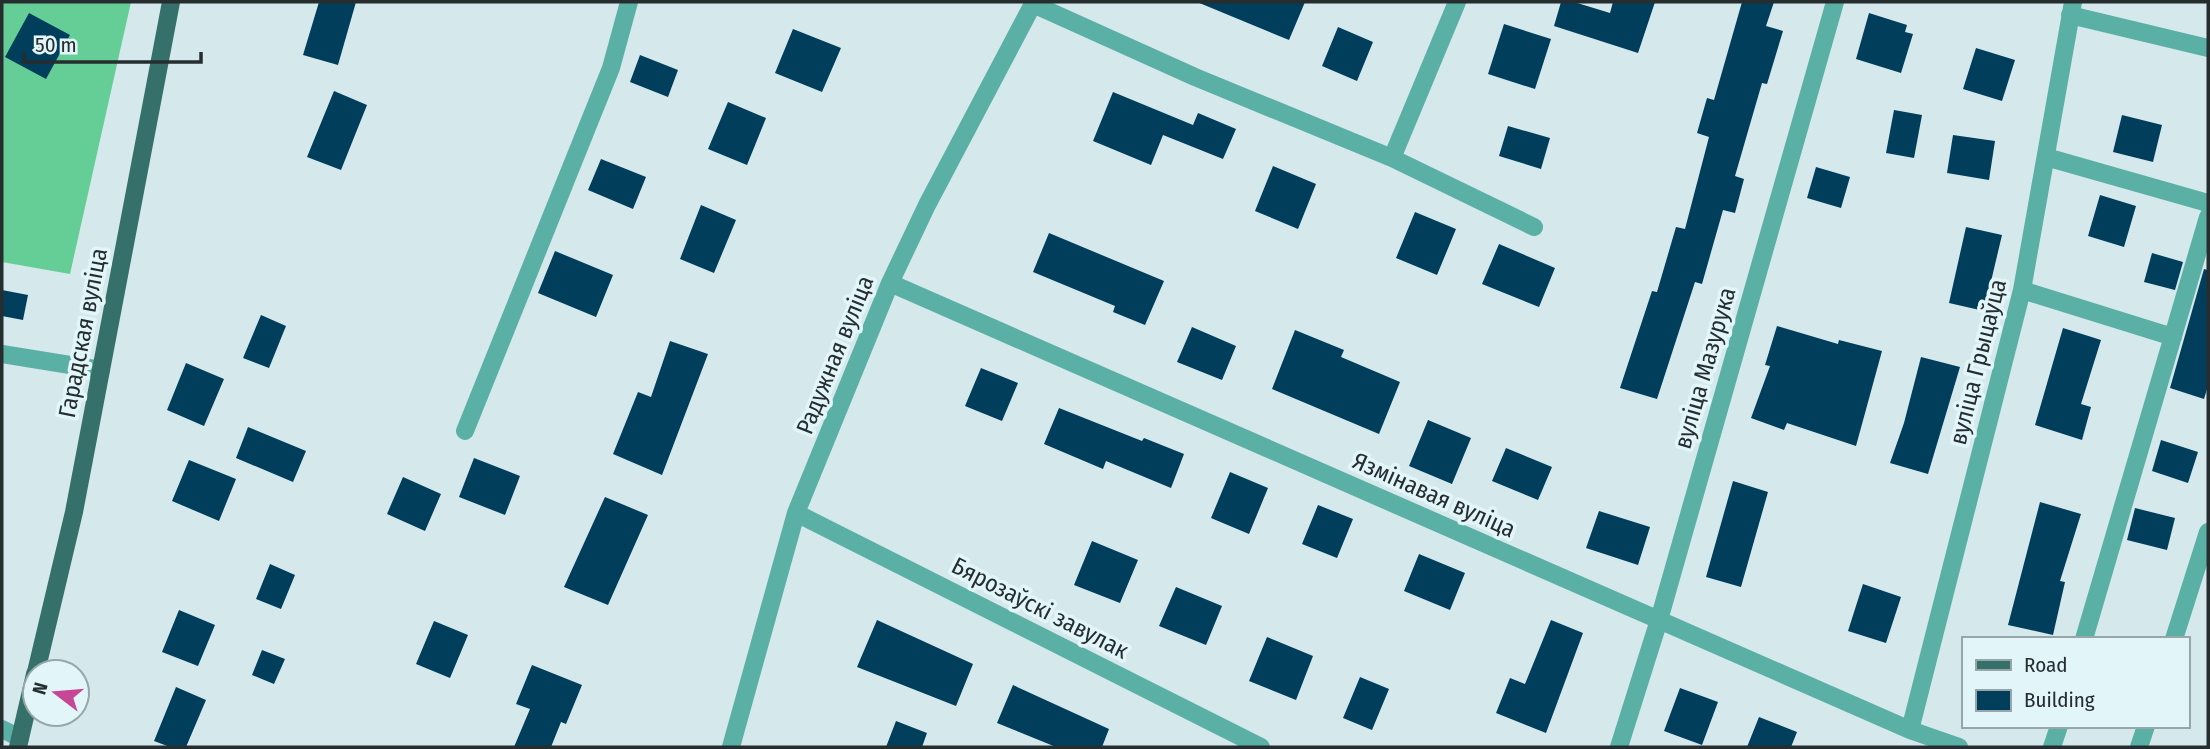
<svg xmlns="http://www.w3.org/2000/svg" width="2210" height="749" viewBox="0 0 2210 749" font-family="'Fira Sans Condensed',sans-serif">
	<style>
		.forest { fill: #65ce96 }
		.building { fill: #013e5c }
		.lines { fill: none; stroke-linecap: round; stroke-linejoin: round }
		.minor { stroke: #5bb0a6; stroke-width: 18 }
		.major { stroke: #35716a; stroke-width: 18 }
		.labels { text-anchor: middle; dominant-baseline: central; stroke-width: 7; stroke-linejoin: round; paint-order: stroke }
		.street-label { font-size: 24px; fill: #262d2f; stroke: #e2f6fa }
	</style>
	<rect width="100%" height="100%" fill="#d5e8ec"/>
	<path class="forest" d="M2,2H131L70,274L2,262Z"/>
	<path class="building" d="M319,2H356L338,65L303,55Z
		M1197,2H1305L1289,40Z
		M1561,2H1574L1610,13L1613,2H1655L1638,53L1554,26Z
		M1742,2H1774L1766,26L1783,31L1767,84L1762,83L1735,176L1744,179L1735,213L1723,210L1702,284L1695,282L1657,399L1620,388L1652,291L1657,292L1676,227L1685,229L1709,137L1697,133L1707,98L1714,100Z
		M29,13L70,35L46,79L5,57Z
		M1869,13L1907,25L1905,32L1913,34L1901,73L1856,59Z
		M1504,24L1551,39L1535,89L1488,74Z
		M1338,27L1373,42L1357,81L1322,66Z
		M793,29L841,48L822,92L775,73Z
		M1976,48L2015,60L2002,101L1963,89Z
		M640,55L678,70L668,97L630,82Z
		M334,91L367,105L341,170L307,157Z
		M1113,92L1193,125L1198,113L1236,129L1223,159L1163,135L1151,165L1093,141Z
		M728,102L766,118L747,165L708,149Z
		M1894,110L1922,115L1914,158L1886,153Z
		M2122,115L2162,125L2153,162L2113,152Z
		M1508,126L1550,138L1541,169L1499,156Z
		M1953,135L1995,141L1989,180L1947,173Z
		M601,159L646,177L633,209L588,190Z
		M1273,166L1316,184L1298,229L1255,211Z
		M1816,167L1850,177L1841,208L1807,198Z
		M2100,195L2136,206L2124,247L2088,236Z
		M701,205L736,220L714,273L680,259Z
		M1415,212L1456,229L1437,275L1396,258Z
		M1966,227L2002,235L1984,311L1949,303Z
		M1049,233L1164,281L1145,325L1113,312L1115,306L1033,272Z
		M1499,244L1555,268L1539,307L1482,284Z
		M555,251L613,275L596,317L538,293Z
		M2152,253L2183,262L2175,290L2144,282Z
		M2204,269L2208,270V386L2204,399L2170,388Z
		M2,290L28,295L23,320L2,316Z
		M261,315L286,326L269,368L243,358Z
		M1777,326L1838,344L1839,340L1882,351L1856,446L1787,423L1784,430L1751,418L1770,366L1765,365Z
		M1192,327L1236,346L1222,380L1177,362Z
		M2063,328L2101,340L2081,404L2091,407L2082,440L2035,425Z
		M1295,330L1344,350L1341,357L1400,382L1379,434L1272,389Z
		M670,341L708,354L662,475L613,454L638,392L651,397Z
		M1921,357L1960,367L1928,474L1890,463L1904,423Z
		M186,363L224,379L204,426L167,410Z
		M981,368L1018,383L1002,421L965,406Z
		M1059,408L1142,441L1144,438L1184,454L1171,488L1106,461L1103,469L1044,444Z
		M1428,420L1471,438L1452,484L1409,466Z
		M248,427L306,451L293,482L236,458Z
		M2161,440L2198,452L2188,483L2152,471Z
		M1506,448L1552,467L1538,500L1492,481Z
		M474,458L520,476L505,515L459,497Z
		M189,460L236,479L219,521L172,501Z
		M1230,472L1268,488L1249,534L1211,518Z
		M403,477L441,494L425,531L387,514Z
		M1733,481L1768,492L1741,587L1706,577Z
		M605,497L648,515L608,605L564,587Z
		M2040,502L2081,514L2060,581L2065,582L2053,635L2008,625Z
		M1318,505L1353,519L1337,558L1302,544Z
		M2135,508L2175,518L2167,550L2127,540Z
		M1599,511L1650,527L1638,565L1586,548Z
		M1092,541L1138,560L1120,603L1074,585Z
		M1419,554L1465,573L1450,610L1404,591Z
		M270,564L295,575L281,609L256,599Z
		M1863,584L1901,597L1886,643L1848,631Z
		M1176,587L1222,606L1206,645L1159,626Z
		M179,610L215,625L198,666L162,652Z
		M877,620L973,664L956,706L857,667Z
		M1551,620L1583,633L1546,733L1496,713L1510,678L1525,684Z
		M434,621L468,635L450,678L416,664Z
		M1267,637L1313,656L1296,700L1249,681Z
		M262,650L285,659L274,684L252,675Z
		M532,665L582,685L566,724L561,722L551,747H514L530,709L516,704Z
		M1360,677L1389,689L1372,730L1343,718Z
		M1013,685L1109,729L1102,747H1056L997,723Z
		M176,687L206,700L186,747H170L154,741Z
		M1680,688L1718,702L1702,745L1664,731Z
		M1759,717L1797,732L1791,747H1747Z
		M896,721L927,733L922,747H886Z"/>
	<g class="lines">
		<path class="minor" d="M1033,4L1195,77L1392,158L1534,227
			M2070,15L2208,48
			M2046,157L2208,203
			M1392,158L1457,2
			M890,283L1910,730L1959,747
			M2022,290L2173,337
			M2,354L101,370
			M465,431L611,68L629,2
			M796,513L1261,747
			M2084,639L2208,217
			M2174,639L2208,532
			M2,729L20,738
			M1910,730L2022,290L2073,2
			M731,747L796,513L890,283L927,205L1034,2
			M1619,747L1659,620L1835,2
			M2052,747L2059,726
			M2139,747L2146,726"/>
		<path class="major" d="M36,672L74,512L171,2
			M18,747L35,674"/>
	</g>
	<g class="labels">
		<g class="street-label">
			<text transform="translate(83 333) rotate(-79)">Гарадская вуліца</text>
			<text transform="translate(835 355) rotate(-68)">Радужная вуліца</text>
			<text transform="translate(1978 362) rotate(-76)">вуліца Грыцаўца</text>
			<text transform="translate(1705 368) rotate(-74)">вуліца Мазурука</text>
			<text transform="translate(1434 495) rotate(24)">Язмінавая вуліца</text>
			<text transform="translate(1040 608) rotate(27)">Бярозаўскі завулак</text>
		</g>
	</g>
	<rect width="2210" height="749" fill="none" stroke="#262d2f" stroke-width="7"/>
	<rect x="1962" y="637" width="228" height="91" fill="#e2f6fa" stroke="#97a6a9" stroke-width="2"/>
	<rect x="1976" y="660" width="35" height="10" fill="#35716a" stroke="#97a6a9" stroke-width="2"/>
	<text x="2024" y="672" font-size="21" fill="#262d2f">Road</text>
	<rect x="1976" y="690" width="35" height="21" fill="#013e5c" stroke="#97a6a9" stroke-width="2"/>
	<text x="2024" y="707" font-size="21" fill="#262d2f">Building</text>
	<g transform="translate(56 693) rotate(286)"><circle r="33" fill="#e2f6fa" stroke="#97a6a9" stroke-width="2"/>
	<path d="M0-5L12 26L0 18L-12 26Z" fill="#c54795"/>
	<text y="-10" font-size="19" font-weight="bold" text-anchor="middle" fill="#262d2f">N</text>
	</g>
	<path d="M24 52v10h177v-10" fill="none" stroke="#262d2f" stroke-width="3.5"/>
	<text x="35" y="52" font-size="21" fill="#262d2f" stroke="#e2f6fa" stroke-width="5" paint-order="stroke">50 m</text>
</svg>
